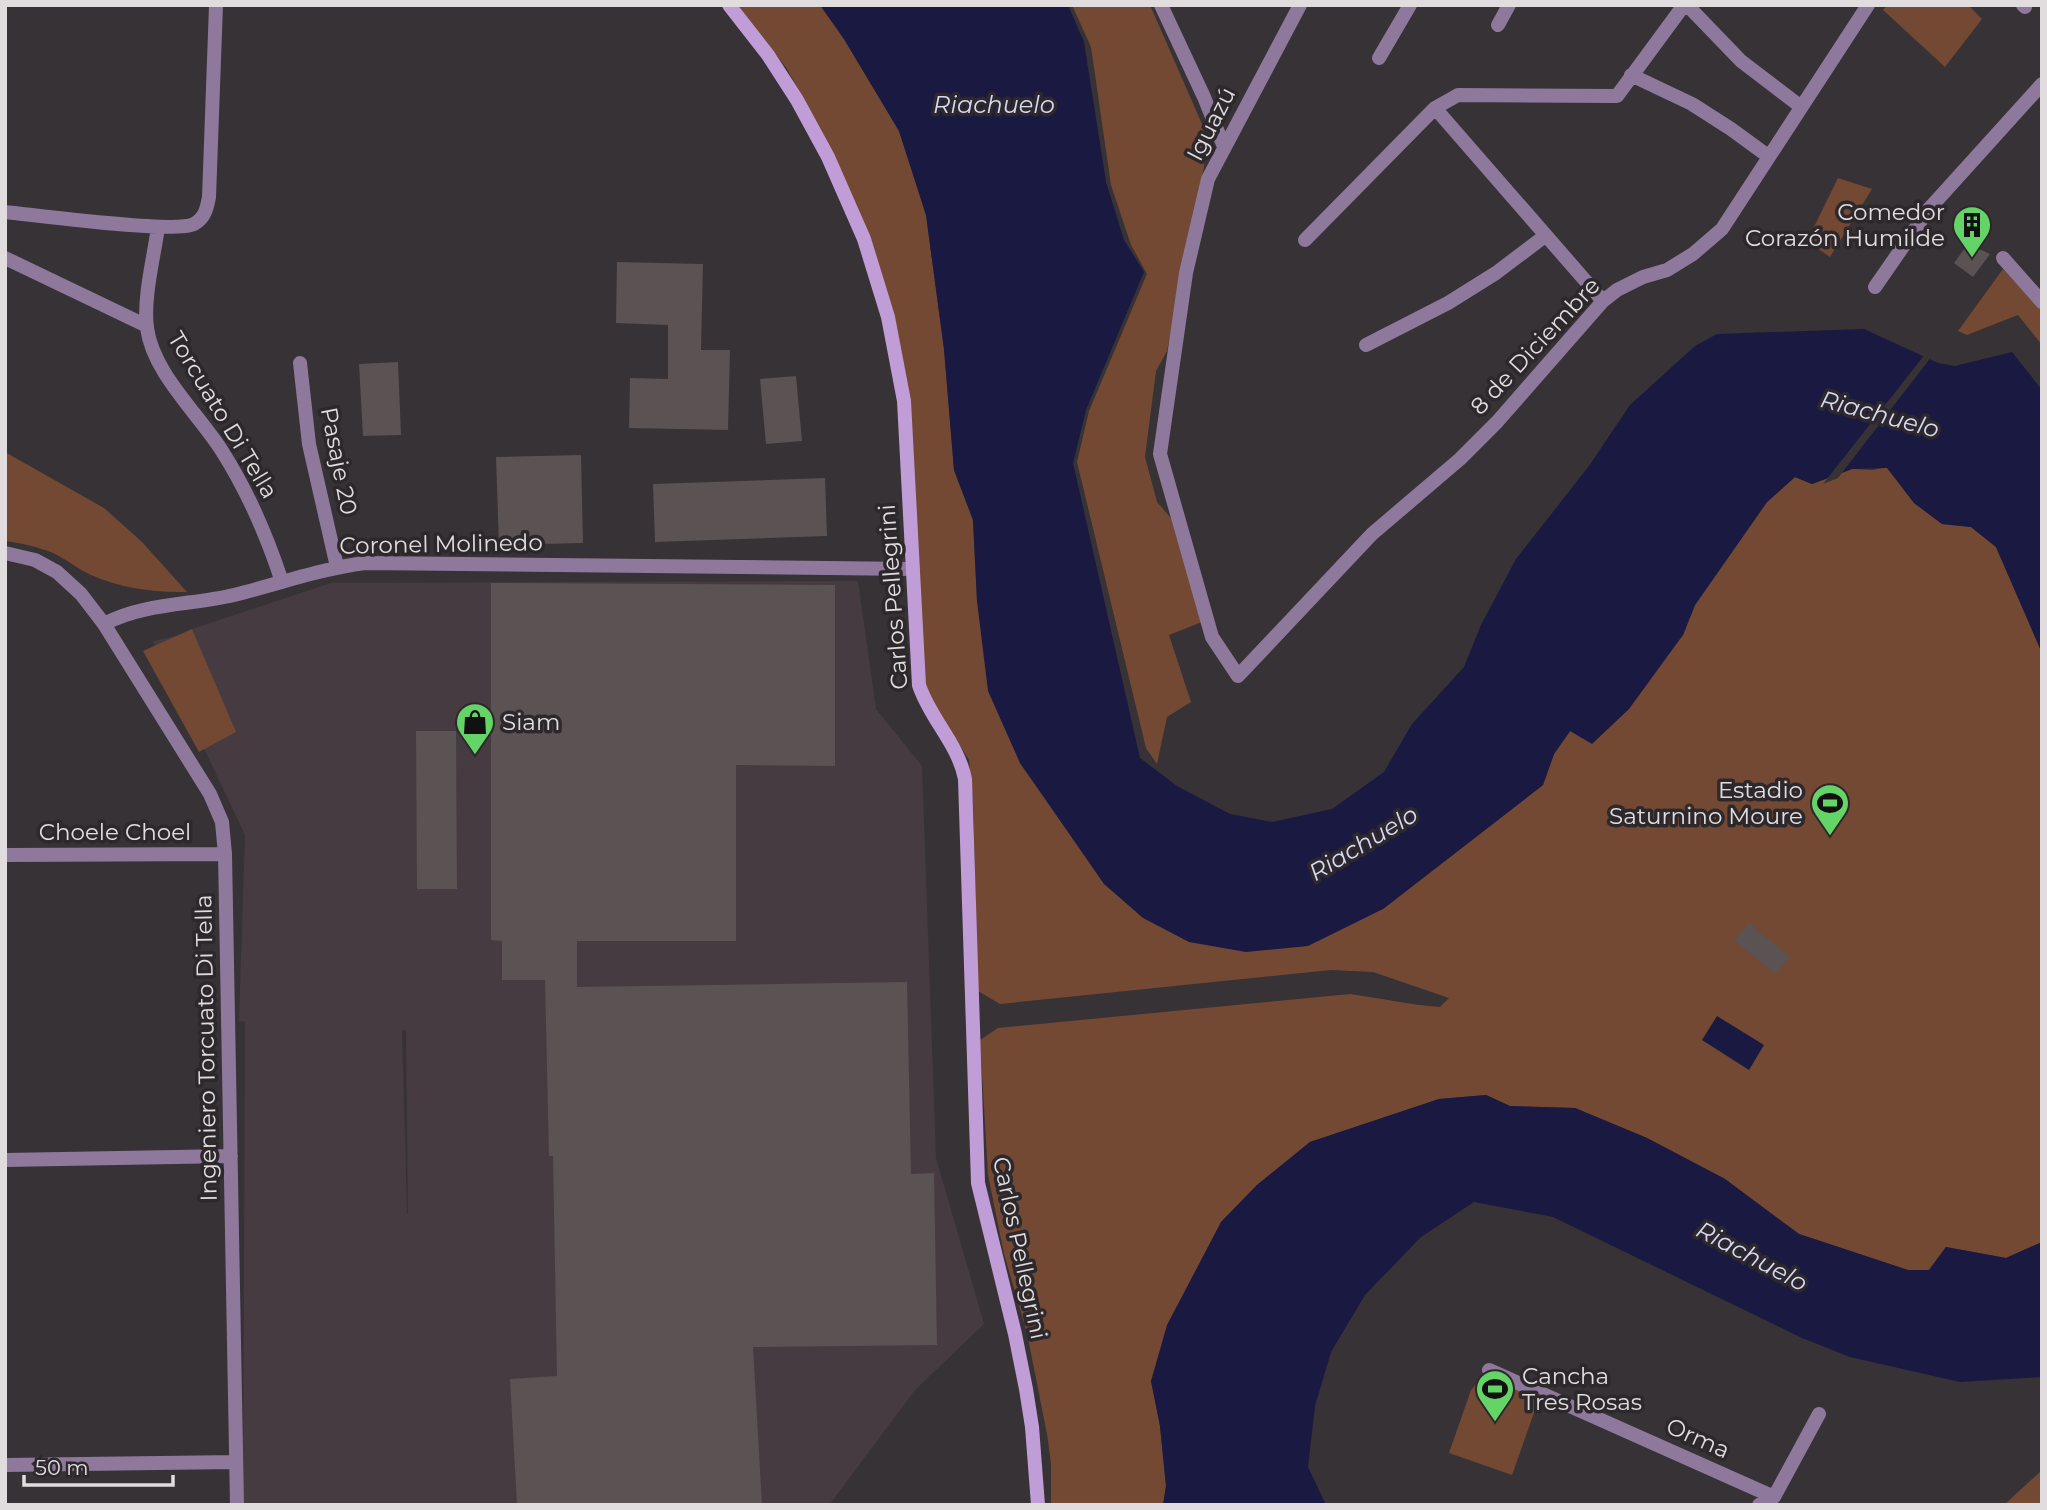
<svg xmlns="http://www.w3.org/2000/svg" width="2047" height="1510" viewBox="0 0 2047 1510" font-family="Montserrat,sans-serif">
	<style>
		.built { fill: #463b41; fill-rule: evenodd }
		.green { fill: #734934 }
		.water { fill: #1a1941 }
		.pier { fill: #373235 }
		.building { fill: #5a5253 }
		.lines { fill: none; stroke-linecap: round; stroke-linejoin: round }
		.street { stroke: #8e789c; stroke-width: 14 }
		.secondary { stroke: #c19dd7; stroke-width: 14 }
		.labels { text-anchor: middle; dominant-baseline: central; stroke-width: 7; stroke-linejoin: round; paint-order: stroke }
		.street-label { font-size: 23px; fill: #e1dddf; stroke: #2d282b }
		.poi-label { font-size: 23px; fill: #e1dddf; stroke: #2d282b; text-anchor: end }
		.water-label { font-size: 24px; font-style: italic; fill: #d5d8f6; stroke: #2d282b }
	</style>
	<rect width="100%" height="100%" fill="#373235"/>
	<path class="built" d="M858,581L876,709L922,766L936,1158L984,1324L915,1390L829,1505H243L245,1022L239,1021L245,835L153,641L193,632L192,629L331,583ZM406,1030L408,1214H407L402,1031Z"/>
	<path class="green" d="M738,5H820L844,39L899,131L926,215L944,349L954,470L973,520L977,601L1020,763L1062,822L1383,909L1543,785L1554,754L1571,730L1683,635L1695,605L1767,502L1795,477L1812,484L1852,469L1873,470L1887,467L1914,503L1942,524L1971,527L1996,547L2042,653V1242L2006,1258L1946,1247L1929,1270H1908L1799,1234L1725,1179L1647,1138L1575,1108L1510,1106L1486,1095L1439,1099L1310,1142L1257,1185L1221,1222L1151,1381L1160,1426L1166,1486L1163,1505H1051V1463L1047,1434L1027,1333L1004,1254L988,1175L980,1040L998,1028L1350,994C1380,998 1410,1005 1440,1007L1449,998L1373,972L1331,970L1000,1004L978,991L973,802L969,760L930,697L925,683L908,398L834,156L787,69Z
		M1072,5H1150L1202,124L1205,137L1204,167L1167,351L1156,371L1145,457L1157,502L1171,518L1202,622L1169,635L1191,702L1167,717L1157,764L1146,748L1077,462L1089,411L1147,274L1131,245L1111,185L1091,47Z
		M1887,5H1968L1982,19L1945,67L1883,10Z
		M1838,178L1872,189L1830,257L1807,241Z
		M2003,269L2042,311V345L2018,315L1967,335L1958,331Z
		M5,452L104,508L142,542L187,592C154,593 121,588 91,575C78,569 66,559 53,553C38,547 21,543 5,541Z
		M192,629L236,732L199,752L143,651Z
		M1489,1370L1541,1393L1512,1475L1449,1453L1471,1390Z
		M2042,1470V1505H2004Z"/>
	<path class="water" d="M820,5H1068L1084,42L1106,182L1124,240L1144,272L1086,410L1073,463L1140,758L1177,786L1230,814L1272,822L1332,809L1384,772L1412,724L1464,667L1481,625L1516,559L1589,466L1630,405L1695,346L1717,334L1864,329L1938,363L1955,366L2012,352L2042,390V653L1996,547L1971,527L1942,524L1914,503L1887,468L1852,469L1812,484L1795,477L1767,502L1695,605L1683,635L1629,709L1592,744L1570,731L1554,754L1543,785L1383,909L1308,946L1246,952L1189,942L1143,918L1104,884L1020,763L988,691L977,601L973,520L954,470L944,349L926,215L899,131L844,39Z
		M1717,1016L1764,1045L1749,1070L1702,1040Z
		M1486,1095L1510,1106L1575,1108L1647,1138L1725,1179L1799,1234L1908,1270H1929L1946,1247L2006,1258L2042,1242V1377L1960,1382L1850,1357L1802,1338L1553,1217L1474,1202L1421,1237L1365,1295L1331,1352L1315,1406L1308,1467L1326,1505H1163L1166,1486L1160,1426L1151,1381L1167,1325L1221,1222L1257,1185L1310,1142L1439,1099Z"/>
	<path class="pier" d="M1926,353L1932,356L1838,478L1823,484Z"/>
	<path class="building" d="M1968,244L1990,254L1973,277L1954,263Z
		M617,262L703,264L701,350H730L728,430L629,428L630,378L668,379V325L616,323Z
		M398,362L401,435L363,436L359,364Z
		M796,376L802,441L766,444L760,379Z
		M581,455L583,543L499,545L496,457Z
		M825,478L827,536L655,542L653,484Z
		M491,583L835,585V766L736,765V941H577V987L907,982L911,1174L934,1173L937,1345L753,1347L762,1505H517L510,1379L557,1376L553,1156H549L545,980H502V941L491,940Z
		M416,731H456L457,889H417Z
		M1749,923L1790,957L1775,974L1734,940Z"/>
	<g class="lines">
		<path class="street" d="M1161,5L1204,97L1224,147
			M1300,5L1208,179L1186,273L1160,454L1212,637L1238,676L1372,534L1460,459L1497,422L1603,301L1617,290L1643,277L1667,270L1693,254L1722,229L1868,5
			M1687,5L1741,61L1800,106
			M2023,5L2025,7
			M1498,25L1509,5
			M1379,58L1410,5
			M1631,75L1692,104L1731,129L1768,156
			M1435,108L1603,301
			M5,212C36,215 174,234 194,224C205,218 207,208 209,197L216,5
			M158,227C154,257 143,298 147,328C153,373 198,413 222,451C248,492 267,536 282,582
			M1305,240L1435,108L1458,95L1617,96L1684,5
			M5,258L147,326
			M2003,258L2042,302
			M1875,287L1929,209L2042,84
			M1366,345L1448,303L1496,273L1545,236
			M300,363L309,444L337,567
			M5,553L35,560L57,572L81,594L104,624L210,794L222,822L225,854L237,1505
			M104,624C143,603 192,605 234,595C278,584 320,569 365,563L913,569
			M5,855L225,854
			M5,1160L231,1156
			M1489,1370L1774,1497
			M5,1465L236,1462
			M1759,1505L1774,1497L1819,1414"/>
		<path class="secondary" d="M729,5L768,55L797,100L828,157L864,239L888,317L904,401L919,685C930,719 958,743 965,779L978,1183L1015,1334L1026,1389L1032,1427L1038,1505"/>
	</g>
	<defs>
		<symbol id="building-pin" viewBox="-11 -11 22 30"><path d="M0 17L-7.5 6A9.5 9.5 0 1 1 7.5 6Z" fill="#65d467" stroke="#2d282b"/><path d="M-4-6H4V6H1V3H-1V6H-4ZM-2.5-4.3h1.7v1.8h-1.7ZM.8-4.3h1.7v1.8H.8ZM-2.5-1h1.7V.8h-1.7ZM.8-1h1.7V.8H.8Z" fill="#111"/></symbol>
		<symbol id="shop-pin" viewBox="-11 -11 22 30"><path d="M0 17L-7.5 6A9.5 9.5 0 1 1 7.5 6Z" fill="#65d467" stroke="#2d282b"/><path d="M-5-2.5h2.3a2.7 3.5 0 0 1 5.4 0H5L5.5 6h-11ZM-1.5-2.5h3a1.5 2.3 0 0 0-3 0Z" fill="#111"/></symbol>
		<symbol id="stadium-pin" viewBox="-11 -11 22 30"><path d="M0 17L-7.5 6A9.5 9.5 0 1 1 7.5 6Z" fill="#65d467" stroke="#2d282b"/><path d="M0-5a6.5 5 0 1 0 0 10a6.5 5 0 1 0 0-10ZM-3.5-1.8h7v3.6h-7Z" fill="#111"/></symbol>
	</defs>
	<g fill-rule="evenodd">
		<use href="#building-pin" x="1950" y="203" width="44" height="60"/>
		<use href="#shop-pin" x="453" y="700" width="44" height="60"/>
		<use href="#stadium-pin" x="1808" y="781" width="44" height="60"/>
		<use href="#stadium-pin" x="1473" y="1367" width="44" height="60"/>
	</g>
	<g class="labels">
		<g class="street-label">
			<text transform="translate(1211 124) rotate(-63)">Iguazú</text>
			<text transform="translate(1535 346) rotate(-47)">8 de Diciembre</text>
			<text transform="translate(223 415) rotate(59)">Torcuato Di Tella</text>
			<text transform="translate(339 461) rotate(79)">Pasaje 20</text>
			<text transform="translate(441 544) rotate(-1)">Coronel Molinedo</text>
			<text transform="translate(893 597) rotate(-94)">Carlos Pellegrini</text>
			<text x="115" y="832">Choele Choel</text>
			<text transform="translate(206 1048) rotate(-91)">Ingeniero Torcuato Di Tella</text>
			<text transform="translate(1020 1248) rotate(78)">Carlos Pellegrini</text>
			<text transform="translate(1698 1438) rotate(24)">Orma</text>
		</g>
		<g class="poi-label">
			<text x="1945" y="212">Comedor<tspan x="1945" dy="26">Corazón Humilde</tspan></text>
			<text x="502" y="722" text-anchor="start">Siam</text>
			<text x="1803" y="790">Estadio<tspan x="1803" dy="26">Saturnino Moure</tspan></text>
			<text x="1522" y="1376" text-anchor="start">Cancha<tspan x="1522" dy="26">Tres Rosas</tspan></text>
		</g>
		<g class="water-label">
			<text x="994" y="104">Riachuelo</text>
			<text transform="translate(1880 414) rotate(15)">Riachuelo</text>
			<text transform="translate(1363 843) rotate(-31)">Riachuelo</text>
			<text transform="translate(1752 1256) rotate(28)">Riachuelo</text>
		</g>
	</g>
	<rect width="2047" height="1510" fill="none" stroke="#e1dddf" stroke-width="14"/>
	<path d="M24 1475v10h149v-10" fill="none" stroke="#e1dddf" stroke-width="3.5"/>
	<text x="35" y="1475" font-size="21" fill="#e1dddf" stroke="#2d282b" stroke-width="5" paint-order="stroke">50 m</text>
</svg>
